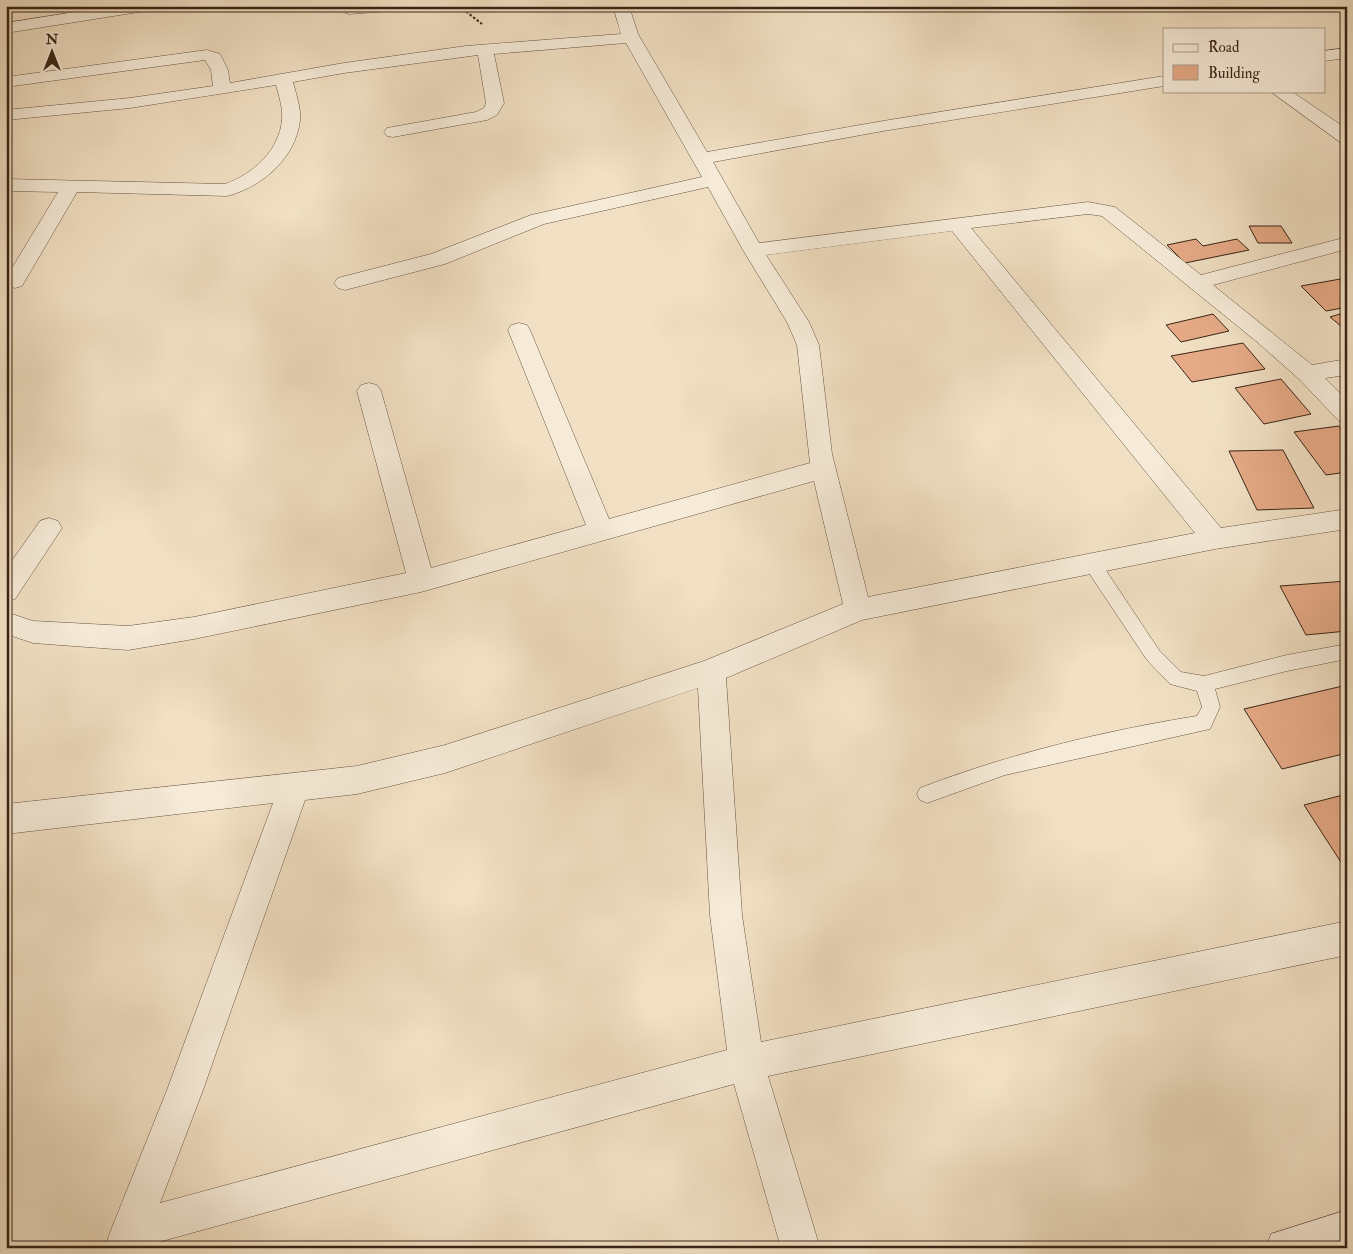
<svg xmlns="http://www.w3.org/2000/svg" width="1353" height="1254" viewBox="0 0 1353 1254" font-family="'IM FELL Double Pica',serif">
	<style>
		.building { fill: #e6aa87; stroke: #392416 }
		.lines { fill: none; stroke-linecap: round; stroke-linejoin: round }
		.service-casing { stroke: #675341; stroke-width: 1 }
		.minor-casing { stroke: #675341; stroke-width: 1 }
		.path { stroke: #392416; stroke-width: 2; stroke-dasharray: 2.5 2; stroke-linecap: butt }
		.service { fill: #f6ebd8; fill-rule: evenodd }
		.minor { fill: #f6ebd8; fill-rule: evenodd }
	</style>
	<rect width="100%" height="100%" fill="#f1e0c3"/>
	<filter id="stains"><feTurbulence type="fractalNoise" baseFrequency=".004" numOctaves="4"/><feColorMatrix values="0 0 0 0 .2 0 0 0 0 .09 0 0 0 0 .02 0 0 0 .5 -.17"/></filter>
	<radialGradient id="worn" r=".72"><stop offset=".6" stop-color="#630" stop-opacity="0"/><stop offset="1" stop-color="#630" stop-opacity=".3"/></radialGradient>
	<path class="building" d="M1249,226H1281L1292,243H1258Z
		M1196,239L1203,246L1237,239L1249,250L1185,263L1167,245Z
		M1346,278L1347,307L1326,311L1301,286Z
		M1347,312V331L1330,317Z
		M1213,314L1229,331L1181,342L1166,325Z
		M1243,343L1265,369L1192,382L1171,356Z
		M1281,379L1311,414L1264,424L1235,388Z
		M1339,426L1347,437V472L1326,475L1294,432Z
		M1283,450L1314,508L1257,510L1229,451Z
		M1347,581V631L1306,635L1280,586Z
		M1347,685V753L1282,769L1244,709Z
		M1347,794V870H1346L1304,805Z"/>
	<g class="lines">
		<defs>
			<path id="service" d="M1093,558L1099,560L1159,650L1181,672L1204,676L1287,655L1347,644V659L1287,671L1215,689L1220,707L1210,729L1005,775L927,803L920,800L917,794L920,788C1009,754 1103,731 1197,716L1202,707L1197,691L1170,684L1147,660L1087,570L1085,565L1087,560Z"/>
			<path id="minor" d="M113,6H153L151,9L145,11L6,33V23Z
				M336,6H398L396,9L390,11L349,14L343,12Z
				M613,6H629L638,34L707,152L883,121L1164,76V86L883,131L713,162L759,243L1088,202L1115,207L1201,275L1347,237V249L1213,285L1312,365L1347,359V375L1325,378L1347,400V423L1339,421L1299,379L1256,341L1102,216L1088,214L971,228L1221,528L1347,509V529L1215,549L862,620L726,678L742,915L761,1042L1347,921V955L768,1076L820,1248H781L734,1084L144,1246L143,1248H107L106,1244L111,1230L167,1090L273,803L6,834V804L357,766L445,745L704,661L843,604L814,481L421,592L194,639L128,650L33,643L6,634V612L33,621L128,626L194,617L406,573L357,391L361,385L369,383L377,385L381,391L431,568L586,525L508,330L511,325L519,323L527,325L530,330L609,519L810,463L797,345L787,322L743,250L708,187L544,224L445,264L345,290L338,288L334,283L338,278L431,254L531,215L702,177L626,43L494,54L504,103L497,115L487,120L393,137L387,136L384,132L387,128L476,112L484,108L486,103L478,55L344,73L293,82C296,94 301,107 300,120C296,158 262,187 227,196L77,192L22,286L15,288L8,286L6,278L58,192L6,191V179L225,184C253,174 279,151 282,120C283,108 279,96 276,85L130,108L6,120V110L130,98L213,86L211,70L205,60L6,87V77L207,50L220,54L228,70L230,83L344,63L466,46L621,34ZM952,231L1195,533L868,597L832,454L819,345L809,322L766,255ZM698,688L710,915L727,1050L160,1203L203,1090L305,800L357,794L445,773Z
				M1347,48V58L1324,61V51Z
				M1270,91H1291L1347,129V143L1340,142Z
				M49,518L58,521L62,528L15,599L6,602V569L40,521Z
				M1347,1210V1248H1266L1271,1234Z"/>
		</defs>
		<use href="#service" class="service-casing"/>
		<use href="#minor" class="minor-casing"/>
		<path class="path" d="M459,6L482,24"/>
		<use href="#service" class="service"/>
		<use href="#minor" class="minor"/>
	</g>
	<rect width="1353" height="1254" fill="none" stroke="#f1e0c3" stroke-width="25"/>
	<rect x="8" y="8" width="1338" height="1239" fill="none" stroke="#392416" stroke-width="2.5"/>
	<rect x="12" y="12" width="1328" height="1229" fill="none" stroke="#392416"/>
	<rect x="1163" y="28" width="162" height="65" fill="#f6ebd8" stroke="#aa9b8a"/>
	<rect x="1173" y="44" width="25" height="8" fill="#f6ebd8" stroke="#aa9b8a"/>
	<text x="1208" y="52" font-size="15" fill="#392416">Road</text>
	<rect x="1173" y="65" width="25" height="15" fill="#e6aa87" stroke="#aa9b8a"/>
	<text x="1208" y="78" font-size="15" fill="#392416">Building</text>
	<g transform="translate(52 52)" stroke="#f6ebd8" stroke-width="4" paint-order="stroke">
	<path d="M0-4L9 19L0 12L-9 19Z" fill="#392416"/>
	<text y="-8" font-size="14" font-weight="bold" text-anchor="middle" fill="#392416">N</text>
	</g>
	<rect width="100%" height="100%" filter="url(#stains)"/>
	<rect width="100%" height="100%" fill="url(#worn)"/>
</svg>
